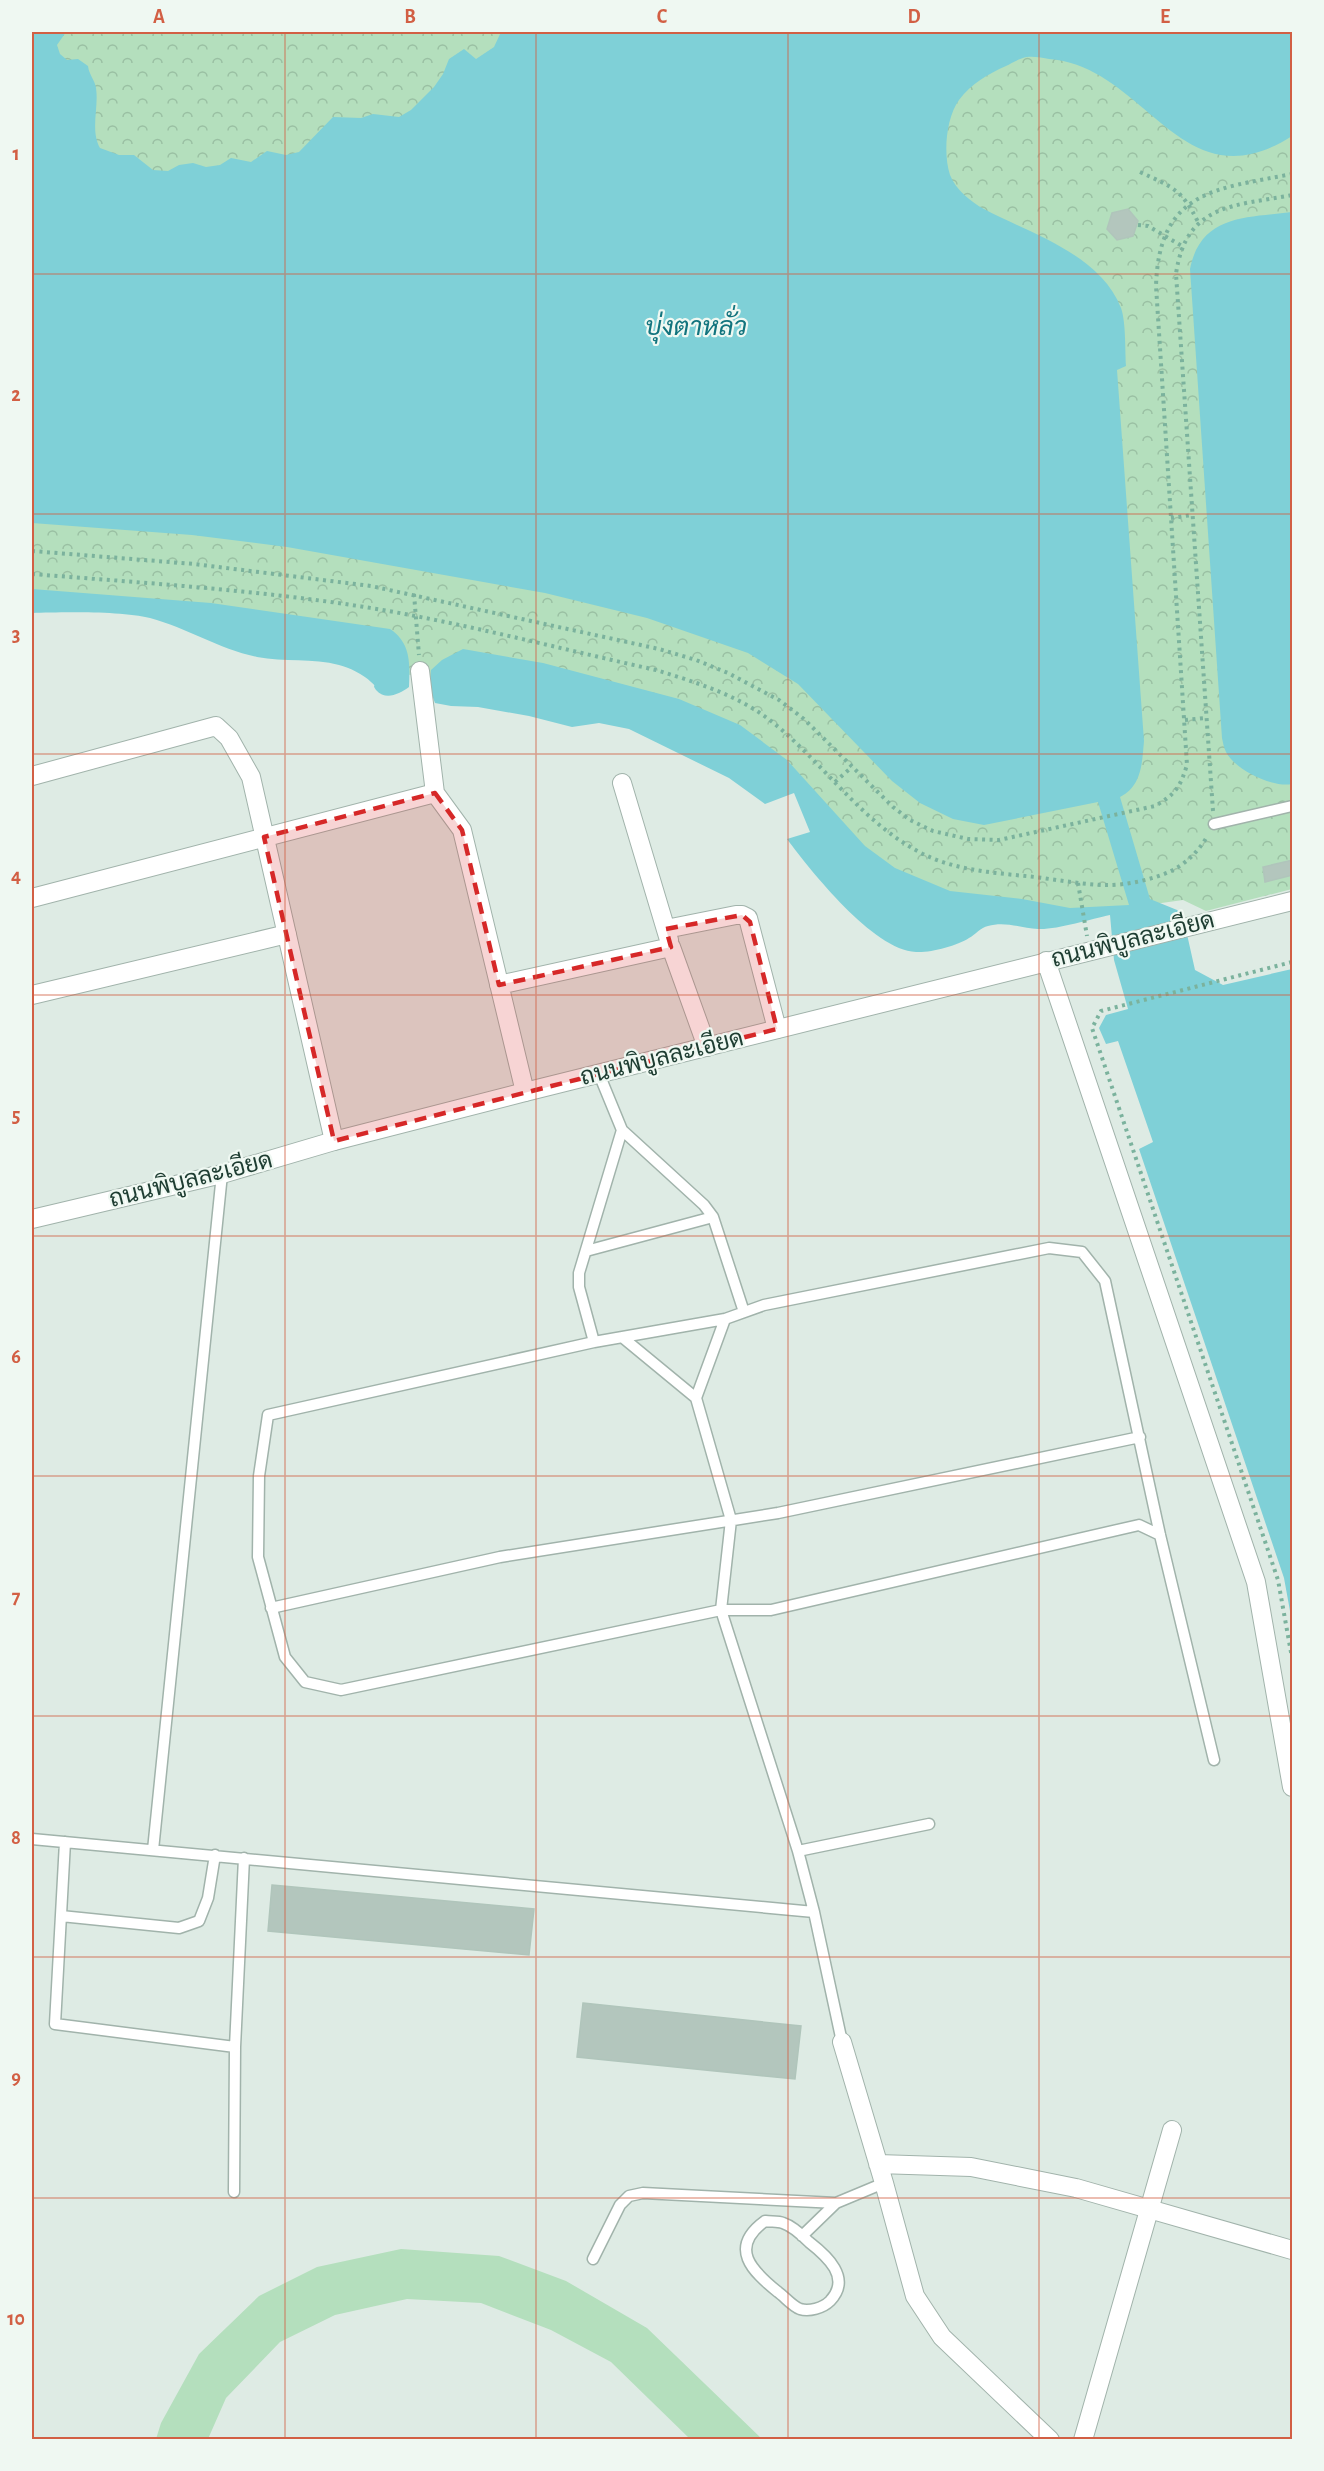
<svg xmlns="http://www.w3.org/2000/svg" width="1324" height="2471" viewBox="0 0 1324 2471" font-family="'Alegreya Sans',Sarabun,sans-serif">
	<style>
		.forest { fill: url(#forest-crowns) }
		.garden { fill: #b4dfbd }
		.water { fill: #7fd0d7 }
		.building { fill: #b3c6bd; stroke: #b0c5bb; stroke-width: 1.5 }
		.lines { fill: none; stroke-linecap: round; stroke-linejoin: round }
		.service-casing { stroke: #a1b3ab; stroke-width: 13 }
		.minor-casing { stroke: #a1b3ab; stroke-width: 20 }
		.tertiary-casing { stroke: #a1b3ab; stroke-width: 20 }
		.path { stroke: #7bb29d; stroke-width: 4; stroke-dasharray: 3 4.5; stroke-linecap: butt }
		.service { stroke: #fff; stroke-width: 10 }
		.minor { stroke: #fff; stroke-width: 18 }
		.tertiary { stroke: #fff; stroke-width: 18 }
		.marked { fill: #d62828; fill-opacity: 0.2; stroke: #d62828; stroke-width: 4.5; stroke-dasharray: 12 8; stroke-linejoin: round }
		.grid { fill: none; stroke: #d25f44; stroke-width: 1.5; stroke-opacity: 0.55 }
		.labels { text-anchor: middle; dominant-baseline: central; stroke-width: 4.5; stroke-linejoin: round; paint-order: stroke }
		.street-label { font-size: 24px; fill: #1e3d32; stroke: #eff8f2 }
		.water-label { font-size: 26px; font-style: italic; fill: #12747e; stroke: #eff8f2 }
		.neatline { fill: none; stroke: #d25f44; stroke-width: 2 }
		.grid-label { font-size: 20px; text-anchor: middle; font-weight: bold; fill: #d25f44 }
	</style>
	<defs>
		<pattern id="forest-crowns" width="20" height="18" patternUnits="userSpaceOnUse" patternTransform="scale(1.5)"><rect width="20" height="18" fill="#b4dfbd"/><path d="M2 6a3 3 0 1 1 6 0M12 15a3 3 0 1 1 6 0" fill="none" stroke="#9ac0a3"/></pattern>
	</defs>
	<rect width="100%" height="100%" fill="#deebe4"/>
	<path class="forest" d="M32,32H1292V889L1206,911L1183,900L1090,913L952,899L899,877L741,738L434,678L403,674L393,640L32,597Z"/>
	<path class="garden" d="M401,2249L499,2256L566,2281L647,2328L762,2439H690L611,2362L551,2330L481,2303L407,2299L335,2315L280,2342L226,2398L208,2439H156L161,2423L199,2354L259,2296L317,2267Z"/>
	<path class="water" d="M32,32H66L57,45L60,54L67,60L78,59L88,66C89,75 95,80 96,88C99,108 90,130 100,148L119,155H134L153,170L168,171L179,165L193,163L206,167L220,165L231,158L251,162L267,151L286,155L299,152L333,117L361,118L373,114L399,117L411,110L434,87L443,74L449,59L464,49L476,59L494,47L501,32H1292V136C1181,207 1147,66 1049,59C1043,58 1034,56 1027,57C1020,58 1012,63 1006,66C988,74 971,84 959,100C946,118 943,154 950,175C956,190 971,202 984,209C1031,234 1100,254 1121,308C1126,322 1125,350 1126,366L1117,370L1144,741C1142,763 1142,786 1120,797L1150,899L1182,912L1195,970L1223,985L1292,969V1622L1284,1578L1139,1149L1153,1142L1118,1041L1106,1044L1099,1028L1106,1015L1128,1009L1114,960L1110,915C1091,919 1056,930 1038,929C1021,928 1005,921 988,926C981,927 975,935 969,938C957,946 930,953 916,952C873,950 811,871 787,839L810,832L794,793L765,804L729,778L629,729L599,723L572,727L529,716L478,707L451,706L435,703L430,690L431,670L442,660L463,649L543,663L679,699L740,725L787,760L865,846L895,868L950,891L1022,899L1070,908L1129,905L1098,802L984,825L953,819L920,803L892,781L798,684L748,653L647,618L545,593L287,547L192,535L32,523Z
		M1292,212V784C1273,788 1235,770 1226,752C1224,748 1223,743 1222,738L1190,269C1201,214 1247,218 1292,212Z
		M32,589L211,603L390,629C411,643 410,663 409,687C399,694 386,701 376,690C371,683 378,688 371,682C363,674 350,668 339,665C313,658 284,662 257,657C219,649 187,628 150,618C122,611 62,612 32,613Z"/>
	<path class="building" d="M1128,209L1138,221L1133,236L1117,240L1107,229L1112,213Z
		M1293,860V875L1265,882L1263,867Z
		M272,1885L534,1909L529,1955L268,1931Z
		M583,2003L801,2026L795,2079L577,2057Z"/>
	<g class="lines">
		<defs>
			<path id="service" d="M1214,824L1292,806
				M599,1074L622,1130L704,1205L713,1217L744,1312
				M586,1251L713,1217
				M725,1319L696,1398L731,1520L721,1610L798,1851L814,1912
				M622,1337L696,1398
				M594,1342L579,1287V1273L622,1130
				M1160,1535L1139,1525L771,1610H721L341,1690L305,1682L285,1657L258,1557L259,1476L268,1415L594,1342L725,1319L764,1305L1049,1248L1082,1252L1105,1281L1160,1535L1214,1760
				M271,1608L500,1557L778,1513L1140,1437
				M32,1839L814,1912L842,2042
				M65,1842L55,2024L235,2047
				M153,1850L222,1174
				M798,1851L929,1824
				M61,1916L179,1928L199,1921L208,1898L215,1855
				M234,2192L235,2047L244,1858
				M765,2221C771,2222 778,2221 783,2223C792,2226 802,2235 809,2242C827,2256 852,2278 830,2301C823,2308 809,2312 800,2309C792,2306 785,2297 778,2292C752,2271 728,2248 765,2221Z
				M802,2236L836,2203L884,2183
				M593,2259L620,2205L629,2196L643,2193L836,2203"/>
			<path id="minor" d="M420,671L435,793L462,830L525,1092
				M32,776L216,726L229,738L251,777L334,1141
				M622,783L669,940
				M32,898L435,793
				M666,929L736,915H742L748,918L777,1029
				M1046,961L1256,1582L1292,1787
				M499,985L671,947L707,1047
				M32,995L287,934
				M842,2042L884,2183L915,2296L942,2337L1050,2440
				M878,2164L971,2167L1076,2188L1292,2250
				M1083,2440L1172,2130"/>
			<path id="tertiary" d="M32,1219L222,1174L334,1141L525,1092L1292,901"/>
		</defs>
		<use href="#service" class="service-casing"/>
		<use href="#minor" class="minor-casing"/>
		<use href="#tertiary" class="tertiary-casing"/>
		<path class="path" d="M1140,172C1172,187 1182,189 1198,222
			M1138,225L1148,226L1182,246
			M1171,518L1192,515
			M32,551L194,564L371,586L659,649L696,660L728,673L779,700L804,719L893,807L910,820L933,831L968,839L999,840L1155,806C1176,794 1180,787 1187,765L1156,286C1159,190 1216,189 1292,174
			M32,574C145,583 259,590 371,608C467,624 561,649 656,670C695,682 738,695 771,721C823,762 861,822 921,853C956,871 997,873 1035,877C1058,880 1080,884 1103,885C1123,886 1151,880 1169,872C1186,864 1199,851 1208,835
			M414,594L419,655
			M1185,720L1206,718
			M835,782L852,767
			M1213,811L1176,274C1186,203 1235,206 1292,195
			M1078,883L1087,936
			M1292,962L1101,1011L1092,1028L1278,1580L1292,1658"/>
		<use href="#service" class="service"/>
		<use href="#minor" class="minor"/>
		<use href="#tertiary" class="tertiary"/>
	</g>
	<path class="marked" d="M435,793L462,830L499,985L671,947L666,929L742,915L750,922L777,1029L334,1141L264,837Z"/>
	<path class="grid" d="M285,32V2440M536,32V2440M788,32V2440M1039,32V2440M32,274H1292M32,514H1292M32,754H1292M32,995H1292M32,1236H1292M32,1476H1292M32,1716H1292M32,1957H1292M32,2198H1292"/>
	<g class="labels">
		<g class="street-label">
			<text transform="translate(1133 940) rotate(-14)">ถนนพิบูลละเอียด</text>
			<text transform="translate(662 1058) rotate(-14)">ถนนพิบูลละเอียด</text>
			<text transform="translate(191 1180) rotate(-14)">ถนนพิบูลละเอียด</text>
		</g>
		<g class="water-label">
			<text x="696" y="327">บุ่งตาหลั่ว</text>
		</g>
	</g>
	<rect width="1324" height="2471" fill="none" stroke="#eff8f2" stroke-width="66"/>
	<rect x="33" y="33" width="1258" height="2405" class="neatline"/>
	<g class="grid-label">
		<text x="159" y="23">A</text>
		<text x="410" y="23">B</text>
		<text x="662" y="23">C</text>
		<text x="914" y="23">D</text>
		<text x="1165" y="23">E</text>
		<text x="16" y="160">1</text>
		<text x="16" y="401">2</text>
		<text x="16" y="641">3</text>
		<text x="16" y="882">4</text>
		<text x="16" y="1122">5</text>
		<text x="16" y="1363">6</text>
		<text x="16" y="1603">7</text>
		<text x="16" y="1844">8</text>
		<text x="16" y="2084">9</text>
		<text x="16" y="2325">10</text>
	</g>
</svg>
